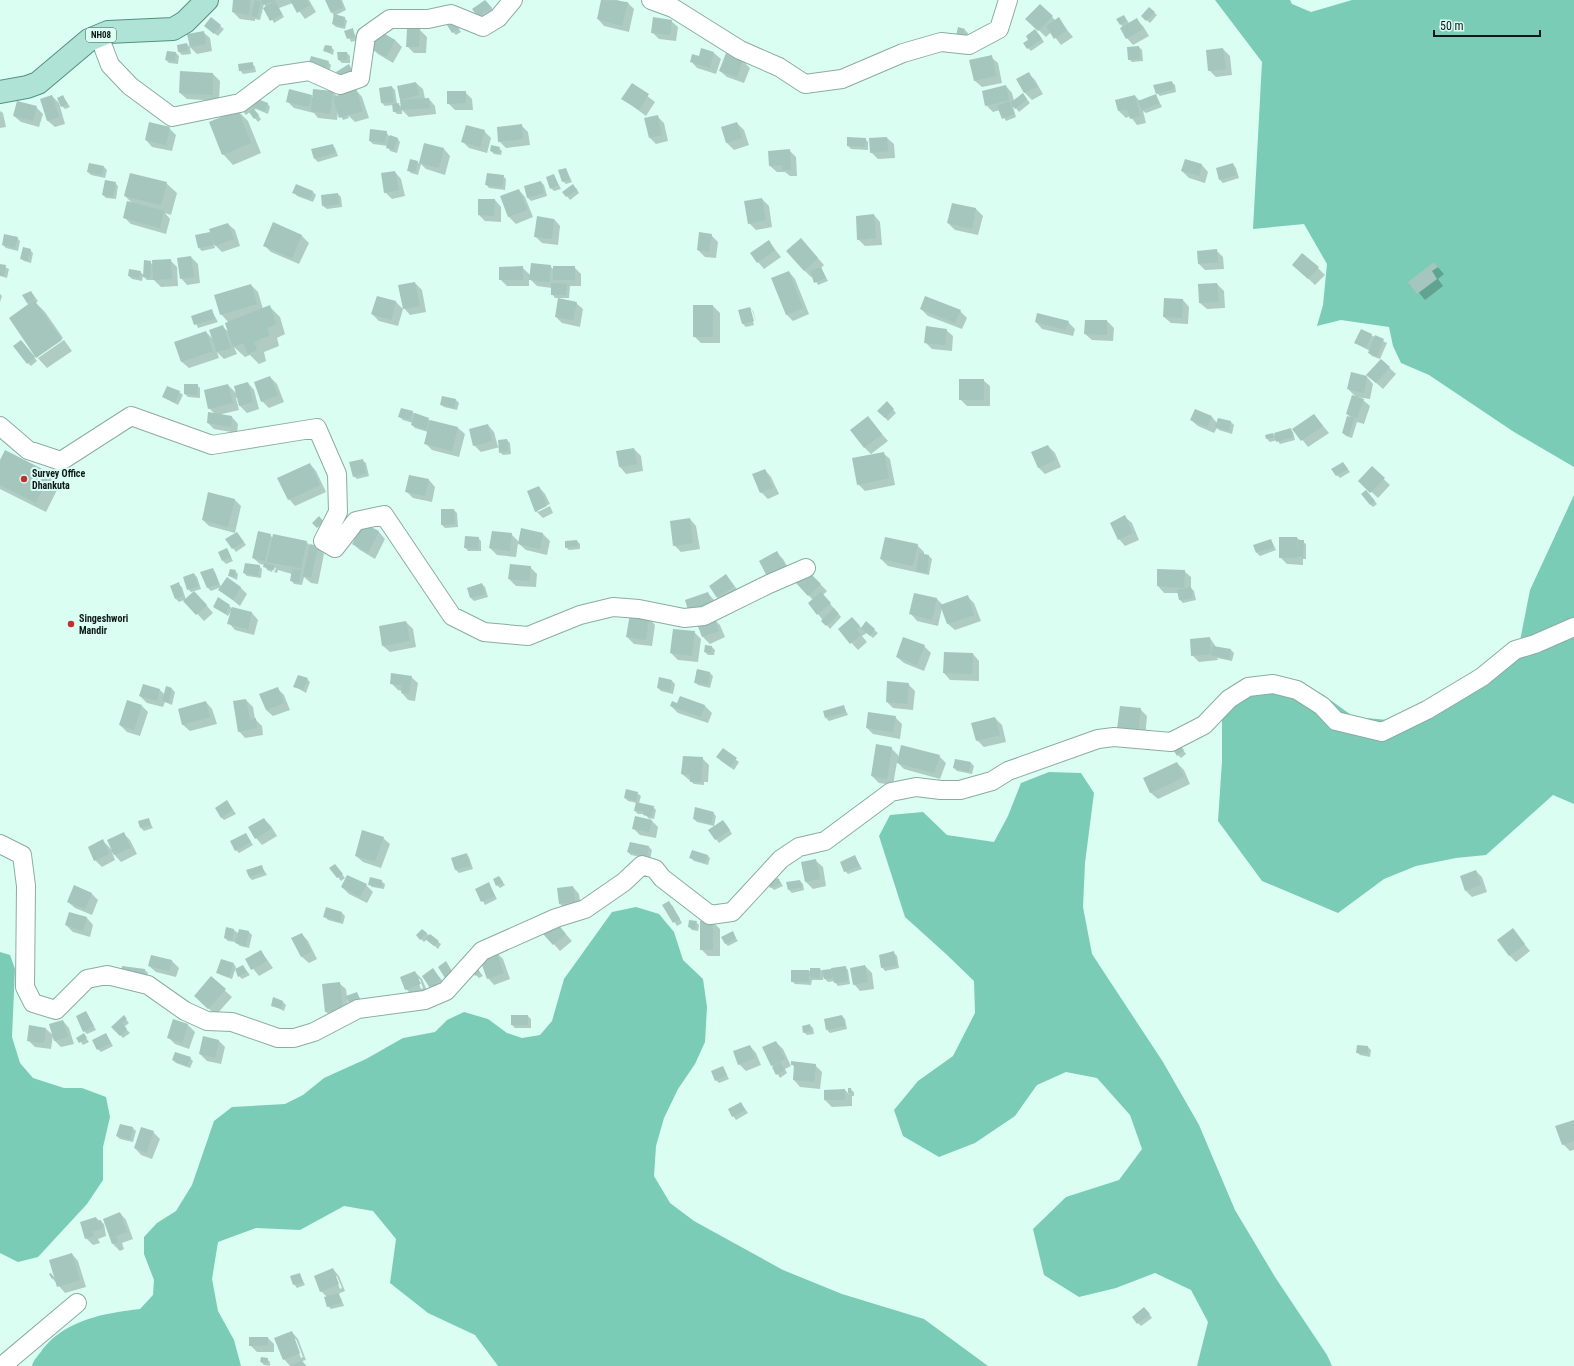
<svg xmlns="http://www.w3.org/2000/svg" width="1574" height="1366" viewBox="0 0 1574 1366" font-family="'Roboto Condensed',sans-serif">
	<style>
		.forest { fill: #7accb6 }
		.shadow { fill: #0003; fill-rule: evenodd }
		.building { fill: #a4c6bc }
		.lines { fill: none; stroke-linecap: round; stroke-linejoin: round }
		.minor-casing { stroke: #8baca2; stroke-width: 20 }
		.major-casing { stroke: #539080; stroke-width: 24 }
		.minor { stroke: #fff; stroke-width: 18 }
		.major { stroke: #aee3d5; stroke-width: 22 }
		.poi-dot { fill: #bf3032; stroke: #dbfef3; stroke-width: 1.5 }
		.labels { text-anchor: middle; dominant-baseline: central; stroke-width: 4; stroke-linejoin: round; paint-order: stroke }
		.shield { fill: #dbfef3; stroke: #4b5e58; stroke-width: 1 }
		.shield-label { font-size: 9px; font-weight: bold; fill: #0d1916 }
		.poi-label { font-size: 10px; font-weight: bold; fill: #0d1916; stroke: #dbfef3; text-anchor: start }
	</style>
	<rect width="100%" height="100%" fill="#dbfef3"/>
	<path class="forest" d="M1215,0H1290L1292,4L1311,12L1352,0H1574V467L1514,432L1429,375L1401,363L1393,346L1389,327L1341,320L1317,326L1323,305L1327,264L1304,224L1253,229L1262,62Z
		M1574,495V804L1553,795L1486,855L1456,858L1416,866L1384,879L1338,913L1262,881L1218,821L1222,761V697L1249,677L1283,680L1322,694L1354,717L1388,720L1456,684L1519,646L1530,590Z
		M1049,772L1081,773L1094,793L1085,863L1083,907L1092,954L1163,1062L1199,1125L1235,1210L1275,1277L1327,1355L1332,1366H1197L1208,1322L1191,1290L1155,1273L1116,1288L1079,1297L1044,1275L1033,1229L1066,1197L1119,1180L1142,1149L1130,1115L1097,1078L1066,1072L1037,1085L1015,1116L975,1143L939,1157L903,1136L894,1110L918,1081L953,1056L975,1013L974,981L946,954L905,917L879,836L890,815L923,812L947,835L994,842L1008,816L1021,783Z
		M636,907L659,914L674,932L683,960L703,979L707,1007L705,1042L695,1064L678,1089L664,1118L656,1146L654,1176L670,1203L694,1221L783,1270L842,1294L924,1319L988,1366H498L475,1335L428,1313L390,1283L396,1239L373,1211L344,1206L300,1230L256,1228L218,1242L212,1279L218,1311L234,1340L241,1366H32C33,1360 39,1355 42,1350C65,1320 104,1313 140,1309L153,1295L154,1280L144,1254V1237L157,1223L176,1211L192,1185L214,1121L232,1107L285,1104L303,1095L324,1078L366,1059L403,1038L435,1032L447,1020L464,1012L488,1019L507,1033L522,1038L540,1035L552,1021L564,979L612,912Z
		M0,952L10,955L15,969L12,1037L20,1063L33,1078L64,1088H82L106,1097L110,1117L103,1147V1180L87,1204L38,1257L18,1262L0,1253Z"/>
	<path class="shadow" d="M234,0H309L316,12L305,19L293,3L279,8L284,17L274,23L264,4L260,20L255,19V21L240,19L233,12Z
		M326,0H342L346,10L334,16Z
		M602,0H617L628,3L634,9L629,32L604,26L598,19Z
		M486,1L494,11L481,20L473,9Z
		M1040,5L1056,21L1058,19L1073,37L1061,45L1051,32L1046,37L1027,19Z
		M1149,8L1157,15L1150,23L1142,16Z
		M1124,16L1129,23L1137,20L1143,26L1149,36L1133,45L1127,38L1121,24Z
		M344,17L347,21L345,29L336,27L333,24Z
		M211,19L224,29L218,36L209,29Z
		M671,21L678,27L676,41L659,39L652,32Z
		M455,22L461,32L456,35L453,32Z
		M352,29L358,40L351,42L346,31Z
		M420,30L427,37L426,53H414L407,46Z
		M965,30L968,33L966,40L960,39Z
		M203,32L210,38L212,51L197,54L190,47L188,35Z
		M380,32L395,40L402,47L393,63L378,54L371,48Z
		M1038,33L1044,42L1031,51L1028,48L1030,40Z
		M187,44L190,47L191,54L182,55L179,52Z
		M331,47L334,50L333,55L325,51Z
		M1139,47L1142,50L1143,61L1132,62L1129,59Z
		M1223,49L1230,56L1232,75L1216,77L1209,70Z
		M167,52L176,53L179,56L178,64L169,63L166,60Z
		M347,53L350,56V63H342L339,60Z
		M714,53L721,59L716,74L697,68L691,61Z
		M312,57L328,62L331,65L329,73Z
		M991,57L998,63L1002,83L982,87L975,81Z
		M743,61L750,68L744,83L727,77L720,71Z
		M252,63L255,67L256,72L243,74L240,70Z
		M1028,73L1035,80L1043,94L1032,100L1025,93L1018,79Z
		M213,74L220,81L219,101L187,99L180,93Z
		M1171,82L1175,85L1176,92L1160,96L1157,93Z
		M416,83L423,89L425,99H429L435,106L436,114L409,117L402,110V114H397L394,111L393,105L385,106L382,103L380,89L392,87L395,90L397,104L402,107V101L401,99Z
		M632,84L655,102L646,116L623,99Z
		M1006,86L1012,93L1014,101L1025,97L1030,103L1019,112L1015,107H1013L1016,117L1006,121L1000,110L993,112L986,105Z
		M356,90L362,97L369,118L355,122L348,115L349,118L343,120L338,111L337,120L318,118L314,113L294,108L287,101L311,96L313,98L333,92L337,96Z
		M465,92L472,99L473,110H455L448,103Z
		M1156,95L1162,107L1146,113L1143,111L1146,123L1137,125L1130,116L1126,118L1119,111L1116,101L1135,96L1140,101Z
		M52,96L61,105L63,96L70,107L65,109L59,103L65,124L55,127L48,121L41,100Z
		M267,103L270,107L268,114L256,109L254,110L261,119L258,122L250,112L246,115L241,109L250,104L253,107Z
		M36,107L43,114L39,127L21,122L14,116Z
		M0,111L3,113L6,127L0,128Z
		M238,111L248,121L261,153L233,165L223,154Z
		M657,116L664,123L668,141L656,144L650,138Z
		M737,123L744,130L749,145L734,150L727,143L722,128Z
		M521,125L528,132L530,145L506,148L499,141Z
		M169,128L176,135L172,151L152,147L146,140Z
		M484,131L491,138L487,153L469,148L462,141Z
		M386,132L389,136L397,138L400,142L397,153L390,151L388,146L373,144L370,141Z
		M887,138L894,144L895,158L878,159L871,152Z
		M865,139L868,142V150L851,149L848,146Z
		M425,144L444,149L450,156L445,175L426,169L421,164L418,175L411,173L408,170L418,162L419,164Z
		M332,145L335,148L338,156L318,162L315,159Z
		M499,148L502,151L501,155L494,154L491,151Z
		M789,150L796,157L797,176H790L785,172H777L770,166Z
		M89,164L104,167L107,170L105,178L91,175L88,172Z
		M1233,164L1236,168L1239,178L1223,183L1220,180Z
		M1202,165L1208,172L1205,183L1189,178L1182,171Z
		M566,169L572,182L566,184L563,181Z
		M395,172L401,179L405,196L392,199L385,192Z
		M554,175L561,189L554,191L551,188Z
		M503,176L506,179L505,190L489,188L486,184Z
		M541,182L544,185L547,196L531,201L528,198L525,187Z
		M115,183L118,186L116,199L106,198L103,195Z
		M166,183L177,193L171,215L165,213L170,219L166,234L131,224L124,217L133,204L125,196Z
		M296,186L313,192L316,195L313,202L297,196L294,192Z
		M576,188L579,193L570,200L564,192Z
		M519,190L525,197L533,217L516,224L509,217L501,197Z
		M338,194L341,197L342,207L327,209L323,206Z
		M762,199L769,206L772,227L756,230L749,223Z
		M495,200L501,207V222L485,221L479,215Z
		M953,204L976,209L983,216L978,235L955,230L948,223Z
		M874,215L880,222L882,245L865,246L858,239Z
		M554,219L560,226L558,245L542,243L535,236Z
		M228,224L235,230L240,246L222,252L214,244L215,248L202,251L199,248L196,236L211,233Z
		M274,224L302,236L309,243L299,264L271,252L264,245Z
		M711,235L718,242L716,258L705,257L698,250Z
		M17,238L20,241L18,251L6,248L3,245Z
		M769,242L781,257L764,269L758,262Z
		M807,246L824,265L821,268L828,281L818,285L813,276L811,277L804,270Z
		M30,250L33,253L31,263L24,261L21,258Z
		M1216,250L1223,257L1224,269L1205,270L1199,264Z
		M191,257L198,264L200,283L187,285L181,278Z
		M170,260L177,267L178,286L161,287L153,279V280H147L143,276L142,281L132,279L129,276L140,272L144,275L150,262L153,265Z
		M1434,263L1444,274L1438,279L1443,286L1425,300L1410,282Z
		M0,265L9,269L7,278L0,276Z
		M550,266L554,270L574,267L581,274V286H570L569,298H555L552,294V288L537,286L529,278V286H507L500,279L522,267L531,276Z
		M1318,268L1325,275L1315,285L1300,271Z
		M789,272L795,279L809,314L793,321L786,314Z
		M415,283L422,290L426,312L410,315L404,308Z
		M1217,284L1224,291L1225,308L1207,309L1200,303Z
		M251,285L258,292L263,309L269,306L280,317L285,334L277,338L279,346L264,352L266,361L259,364L250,355L245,357L234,347L237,354L224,359L217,352L219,358L189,368L182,362L176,343L206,332L213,339L223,327L230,333L229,323L221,314Z
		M31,292L38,301L36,303L45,312L63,338L37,356L38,358L64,340L72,351L47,368L37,357L29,305L27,303Z
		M0,294L2,296L0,302Z
		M377,297L396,302L403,309L398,326L379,321L372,314Z
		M1183,300L1189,307L1188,324L1171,323L1164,317Z
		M576,303L583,309L580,327L562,323L556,317Z
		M713,306L720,313V343H701L694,336Z
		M750,308L753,311L757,324L752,310H750L754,325L746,327L743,324L740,311Z
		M921,309L960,311L967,318L962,329L928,316Z
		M212,311L218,322L198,328L193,317Z
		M1107,321L1114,328L1113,341L1092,340L1085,334Z
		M1036,322H1068L1075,329L1073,336L1042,329Z
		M946,330L953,336L952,351L932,349L925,342Z
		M1361,330L1387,343L1380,359L1372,356L1369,353L1370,351L1355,343Z
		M24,344L37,361L31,366L28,363Z
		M1381,360L1396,374L1383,389L1374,381Z
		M270,377L277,384L284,402L269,408L262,401Z
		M1367,377L1373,384L1370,399L1356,397L1348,389Z
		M983,380L990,386V406H967L960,399Z
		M248,383L254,390L259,409L247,413L240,406L238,397L236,398L239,410L218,415L232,417L238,424L237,433L214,429L208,423L215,414L209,408L228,385L237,394Z
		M197,385L200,388V398L188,397L185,394Z
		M179,392L183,395L178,405L163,397Z
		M456,400L459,403L457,410L444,407L441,404Z
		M1363,400L1370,406L1364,424L1357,422L1352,438L1346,436L1343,433L1352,419L1347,414Z
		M887,403L896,413L888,421L879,411Z
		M412,412L431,421L458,428L465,434L459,457L432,450L425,443L428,432L415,428L412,425L413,423L403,420L400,417Z
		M1314,415L1329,433L1308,447L1294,429Z
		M1212,417L1217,423L1218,419L1231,422L1234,425L1232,434L1219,430L1217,428L1214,433L1198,426L1191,420Z
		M868,418L888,441L871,454L864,447Z
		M488,425L494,432L498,447L507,440L510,443L511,454L503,455L500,452V447L481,452L474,445Z
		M1290,429L1293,432L1295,440L1280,444L1277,440L1270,442L1267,439L1266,436L1273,434L1276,437Z
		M1048,446L1055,453L1061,467L1045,474L1038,467Z
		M634,449L641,456L643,471L626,474L620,467Z
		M883,453L890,459L895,485L865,491L858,484Z
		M362,460L366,463L369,476L357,479L354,476Z
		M0,462L50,474L60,484L46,512L0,489Z
		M1343,463L1350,472L1340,478L1337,475Z
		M310,464L316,471L326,492L295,506L289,499Z
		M1372,468L1390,485L1378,498L1360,481Z
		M765,470L771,477L779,494L768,499L761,492Z
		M429,480L435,487L432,502L413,498L406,491Z
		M539,487L545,494L550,504L538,509V512L550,506L553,513L543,518L536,511Z
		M1369,494L1377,504L1373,507L1370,504Z
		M235,500L241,506L235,533L209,526L203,520Z
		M454,510L457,513L458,527L445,528L442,525Z
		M1125,517L1132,523L1139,540L1125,546L1119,539Z
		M690,519L696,526L700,549L681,552L674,545Z
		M364,524L379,532L385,539L375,559L360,550L353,544Z
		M522,529L543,534L550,541L547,555L526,550L518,543L516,557L497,555L490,548L511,534L519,542Z
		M237,533L246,545L236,552L227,540Z
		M270,535L273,538L306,542L310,545L317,547L324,554L318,584L311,583L304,577L302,585L294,584L291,580L292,574L278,570L277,573L274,572L276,568L274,567L272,572L267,570L265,565L260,564L253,558Z
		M478,538L481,541V551H468L465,547Z
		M1297,538L1306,544V559H1303V565L1287,564L1280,557Z
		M1271,540L1276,550L1260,556L1257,553Z
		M577,541L580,544V549L569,550L566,547Z
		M917,545L924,552V555L929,556L932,559L929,575L888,566L881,559Z
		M227,549L233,561L226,564L223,561Z
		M776,552L783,559L792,574L776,584Z
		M259,566L262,569L261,578L247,576L244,573Z
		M530,567L537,574L536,587L516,586L509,579Z
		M212,569L215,572L221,587L211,591L208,588Z
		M235,571L238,574L237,580L229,576Z
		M1184,571L1191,577V588L1194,591L1196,600L1183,603L1180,600L1178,593H1164L1158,586Z
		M808,572L827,591L823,595L841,617L830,629L818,614L813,600L797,583Z
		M194,574L197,577L201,589L191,592L188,589Z
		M726,575L740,593L725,604L718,597Z
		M178,584L182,587L186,600L201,599L213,613L204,621L184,600L179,602L176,599Z
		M482,584L485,587L488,597L474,601L471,598L468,588Z
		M240,587L247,594L240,606L220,590Z
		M708,593L714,600L718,612L697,619Z
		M967,596L974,603L981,621L955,630L948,624L942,608L938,626L917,621L911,614L936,598L943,605Z
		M219,599L232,608L252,613L258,620L254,635L235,630L229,623L231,611L228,616L214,606Z
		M649,618L655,625L652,646L634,644L627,637Z
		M714,619L720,625L725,637L710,644L703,637L698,625Z
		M406,622L413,629L416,647L390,652L383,646Z
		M866,623L878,633L873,638L867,633L862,636L867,642L858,650L839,629L858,625L862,628Z
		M694,632L701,639L698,662L678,660L671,653Z
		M1210,638L1216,647L1231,650L1234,653L1232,661L1217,658L1218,660L1199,662L1192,655Z
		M711,646L715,650L714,655H708L705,652Z
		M924,646L931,653L924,671L904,663L897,657Z
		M944,653L973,654L979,661V681L950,680L944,673Z
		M697,670L710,673L713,676L710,688L698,685L695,682Z
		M411,677L418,683L415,701L408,700L402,693V691L398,690L391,683Z
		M307,679L310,682L306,693L294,686Z
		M672,681L675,684L673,694L661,691L658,688Z
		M908,684L915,691L913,710L893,708L887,702Z
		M277,688L284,695L290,710L273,716L266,710Z
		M172,689L175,692L172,705L165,702L163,707L147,703L140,696L160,690L165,695Z
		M681,697L705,706L712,713L708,723L678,713L671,706L678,704Z
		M246,700L253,707L255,719L262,726L263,735L245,738L239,731Z
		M206,702L212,709L217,724L190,731L183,725L179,709Z
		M142,706L148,712L140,736L127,732L120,725Z
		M844,707L848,715L829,721L826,718Z
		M1140,709L1147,716L1145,738L1118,728Z
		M895,717L902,724L900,739L873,734L867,728Z
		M995,718L1002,725L1006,742L984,747L977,740Z
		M1181,747L1186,754L1181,758L1178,755Z
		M891,748L898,755L899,759L939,756L946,763L940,779L904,769L897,762L893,785L879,783L872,776Z
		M723,750L739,762L734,770L720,760Z
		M702,758L709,765L708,782H704V785L694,784L682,774Z
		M971,763L974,766L972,774L957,771L954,768Z
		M1177,763L1184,770L1190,784L1158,799L1151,793L1145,778Z
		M637,793L641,796L639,803L653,807L656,810L654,819L649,818L658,827L656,838L640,835L633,828L650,820L645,814H638L635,811L637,803L628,801L625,798Z
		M227,801L236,814L224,820L221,817Z
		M713,813L716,816L714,826L697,822L694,819Z
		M148,819L153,828L144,831L141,828Z
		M264,819L271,826L277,836L262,845L256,838Z
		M726,824L732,834L719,843L710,831Z
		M124,834L130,840L137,854L121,862L112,852L115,860L102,867L95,860L103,841L112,850Z
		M246,834L253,845L239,853L236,850Z
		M383,838L390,844L381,868L363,862L356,856Z
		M649,847L652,850L650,859L631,855L628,852Z
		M466,854L469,857L473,869L459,873L456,870L452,858Z
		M707,855L710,858L708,865L694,861L691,858Z
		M855,857L862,869L848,874L845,871Z
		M816,861L823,867L826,886L813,889L806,882L802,863Z
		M262,867L267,875L252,880L249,877Z
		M331,868H337L345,878L341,881Z
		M1476,871L1482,877L1487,892L1472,897L1466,891Z
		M499,877L505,885L500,888L497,885Z
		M778,879L783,886L774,890L771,887Z
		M381,881L385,884L384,889L372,887L369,884Z
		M800,881L803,884L804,890L792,893L789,890Z
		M489,884L497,899L485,905L477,890Z
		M366,885L373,892L367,903L349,894L342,887Z
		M573,887L579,894L581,908L567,910L560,904Z
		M91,893L98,900L92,915L75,908L68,902Z
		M664,905H672L682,923L677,926Z
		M342,913L345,916L343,924L328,920L325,917Z
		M87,918L93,925L90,937L73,932L66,925Z
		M696,922L699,925L698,931L692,930L689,927Z
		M713,922L720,929V956H708L701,949Z
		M226,928L234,930L239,934L240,930L249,932L252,935L249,948L240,946L235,942L228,941L225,938Z
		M422,930L441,944L438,949L427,939L424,942L417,935Z
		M1513,930L1530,951L1516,962L1509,955Z
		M563,931L572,941L560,951L545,934Z
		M732,933L738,941L728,946L725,943Z
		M302,934L308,941L317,959L309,963L302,957L293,939Z
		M261,951L273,968L259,976L246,960Z
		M496,952L503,959L510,979L494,985L488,978Z
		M894,953L897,956L899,968L885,971L882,967Z
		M152,956L172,961L179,968L176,977L156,972L149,966Z
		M233,963L236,967L232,979L221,975L217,972Z
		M243,966L250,975L242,979L239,976Z
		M865,966L872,973L874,989L860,991L854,984Z
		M476,967L483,976L479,978L476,975Z
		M845,967L848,970L850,984L838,986L834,981L828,982L825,979L824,974L823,980H812L811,985L795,984L792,981V971H811L820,969L824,973L823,971Z
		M433,969L444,983L434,990L431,987Z
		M145,970L148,973L147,977L122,974Z
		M415,972L422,979L427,991L413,996L406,989ZM417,979H420L423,988L421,989Z
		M211,978L232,997L216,1015L202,1003Z
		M339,983L346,989L347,997L356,993L362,1003L347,998L350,1016L333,1018L326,1012Z
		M283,1002L286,1005L284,1011L272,1005Z
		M86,1012L96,1030L87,1034L84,1031Z
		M528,1016L531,1019V1028H515L512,1025Z
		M842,1016L845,1019L847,1029L830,1033L827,1030Z
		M124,1017L129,1023L124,1027L130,1033L123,1038L113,1027Z
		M63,1021L69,1028L74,1044L61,1047L54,1040Z
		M174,1021L188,1025L195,1032L189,1049L175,1044L168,1037Z
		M810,1025L813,1028L814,1034L807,1035L804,1032Z
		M30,1027L46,1029L53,1035L51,1049L35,1047L28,1040Z
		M106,1034L113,1046L101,1052L98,1049Z
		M78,1038H86L89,1042L83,1045Z
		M219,1041L225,1047L221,1064L207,1061L200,1054Z
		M776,1042L783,1049L791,1066L785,1069L787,1073L780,1078L772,1065Z
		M750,1046L756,1053L761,1065L746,1071L739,1064Z
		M1368,1047L1371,1050L1370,1057L1360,1055L1357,1052Z
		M190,1058L193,1061L190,1068L176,1063L173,1060Z
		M792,1064L815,1065L822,1072L820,1089L800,1087L794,1080L795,1068Z
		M723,1067L729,1079L719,1083L716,1080Z
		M849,1089L854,1092V1096H852V1106L832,1107L825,1100V1091L845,1090L849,1094Z
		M741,1103L748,1113L736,1120L729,1110Z
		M1574,1121V1150L1570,1151L1563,1144Z
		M133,1128L136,1131L133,1142L120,1139L117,1136Z
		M153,1132L160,1139L152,1159L141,1155L135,1148Z
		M120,1213L126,1220L133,1239L122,1243L124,1249L120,1251L113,1244L104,1219Z
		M96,1218L104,1224L106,1236L98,1239L100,1243L93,1245L86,1238Z
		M72,1254L78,1261L86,1287L65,1293L53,1279L51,1274L56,1279Z
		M333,1269L339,1276L345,1291L338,1294L341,1298L344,1306L331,1309L328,1306L327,1297L321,1291ZM335,1276H337L342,1288L340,1289Z
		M300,1275L305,1285L297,1288L294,1284Z
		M1147,1311L1152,1318L1141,1326L1138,1323Z
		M292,1332L298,1339L306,1360L302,1361L307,1366H290L284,1359ZM294,1339H296L303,1357L301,1358Z
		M268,1338L274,1344V1352H257L250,1345Z
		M267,1359L270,1362V1366L264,1365L261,1362Z"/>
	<path class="building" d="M233,0H250L249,15L232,12Z
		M255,0L261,2L257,17L251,16Z
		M261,0H276L263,5Z
		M290,0H307L310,5L297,13Z
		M325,0H340L343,7L331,13Z
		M485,0L492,8L478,17L472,9Z
		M601,0L628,2L622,26L597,19Z
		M275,1L282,14L270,21L263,8Z
		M1040,4L1053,16L1038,31L1025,19Z
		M1149,7L1155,12L1146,21L1141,16Z
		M334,14L345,17L343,27L332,24Z
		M1124,15L1127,21L1120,25L1116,19Z
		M211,17L221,25L214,34L204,26Z
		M653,17L672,20L670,35L651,33Z
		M1059,17L1067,30L1054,39L1046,26Z
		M452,18L459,29L452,33L445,22Z
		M1137,18L1143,29L1126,39L1120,28Z
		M958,27L965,29L963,38L956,36Z
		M353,28L355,37L347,39L344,31Z
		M407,29H420L419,47H406Z
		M1035,29L1042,39L1027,49L1023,43L1028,40L1026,36Z
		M204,31L206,44L190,47L187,34Z
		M380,31L395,40L386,57L370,48Z
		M187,43L188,51L178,52L177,45Z
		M325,45L332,46L330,53L323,51Z
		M1139,46L1140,59L1128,60L1127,47Z
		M701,48L714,52L710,68L690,62L692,54L699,56Z
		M1223,48L1226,69L1208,71L1206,50Z
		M167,51L176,52L175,61L165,60Z
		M337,52H347V60H338Z
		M726,53L743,60L737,77L719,71Z
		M992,55L996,76L974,81L969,60Z
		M311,56L329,61L326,71L308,66Z
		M253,62V69L239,71L238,64Z
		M349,64L354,74L341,82L336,72Z
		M180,71L213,73V95L179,93Z
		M1029,72L1037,87L1024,93L1016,79Z
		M1172,81L1174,89L1156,94L1153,85Z
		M416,82L419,95L400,100L397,86Z
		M632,83L649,94L639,110L621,99Z
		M1006,85L1009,100L985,106L982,91Z
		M392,86L394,102L381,103L379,88Z
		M289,89L312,95L309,107L286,102Z
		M313,89L333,91L330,114L311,111Z
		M356,89L363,111L339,118L333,97Z
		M447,91H466V103L447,104Z
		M1023,93L1027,99L1015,109L1010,103Z
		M1156,94L1159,103L1142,110L1138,101Z
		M52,95L59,117L47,121L40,99Z
		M63,95L67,104L61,107L57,98Z
		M1135,95L1140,116L1130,119L1127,109L1118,111L1115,100Z
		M255,98L268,103L265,111L252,107Z
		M429,98L430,108L401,110L400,100Z
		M17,101L37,106L33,121L13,116Z
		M1009,101L1014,114L1002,119L997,106Z
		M399,103L400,111L393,112L392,104Z
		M253,108L259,115L254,119L249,112Z
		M238,110L251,143L222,155L209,122Z
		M658,115L662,135L649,138L644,118Z
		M149,122L170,127L166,145L145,140Z
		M737,122L742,138L726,143L721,127Z
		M522,124L523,139L498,142L497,127Z
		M466,125L485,130L480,147L461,142Z
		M370,129L387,131L385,143L369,141Z
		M390,135L398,138L394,150L386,148Z
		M847,137L866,138L865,147L847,146Z
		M887,137L888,151L870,153L869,138Z
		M424,143L444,148L439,168L419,163Z
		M333,144L335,153L314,159L311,149Z
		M491,145L500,147L498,153L490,151Z
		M790,149L791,170H782V165L769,166L768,151Z
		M410,159L418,161L415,172L407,171Z
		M1185,159L1202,164L1199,176L1181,171Z
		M89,163L104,166L102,175L87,172Z
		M1233,163L1236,175L1219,180L1216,168Z
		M566,168L570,179L562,182L558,170Z
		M395,171L399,190L384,193L381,173Z
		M130,173L167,182L161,205L124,196Z
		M487,173L504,175L502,187L485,185Z
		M554,174L558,185L550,189L546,177Z
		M105,180L116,182L113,197L102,195Z
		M541,181L544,193L527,198L524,186Z
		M296,184L313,191L310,199L292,193Z
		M573,184L577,190L566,197L562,192Z
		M519,189L527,210L508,217L500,196Z
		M338,193L339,204L322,206L321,195Z
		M762,198L766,220L748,224L744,201Z
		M478,199H495L494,216L478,215Z
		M127,201L164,211L160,228L123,218Z
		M952,203L976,208L972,229L947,223Z
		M874,214L876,238L857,240L856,216Z
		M537,216L554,219L552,239L534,237Z
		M273,222L302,235L292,258L263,246Z
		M228,223L234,239L215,246L209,229Z
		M210,232L213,245L198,248L195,235Z
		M699,232L712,234L709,252L697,250Z
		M4,234L18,237L15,248L2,245Z
		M801,238L818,258L804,271L786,251Z
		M769,240L775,250L757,263L750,253Z
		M23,247L31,249L28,261L20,259Z
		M1217,249L1218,262L1198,264L1197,251Z
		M1302,253L1319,267L1308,279L1292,265Z
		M191,256L194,277L180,279L177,258Z
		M171,259L172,279L153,280L152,260Z
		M144,260L151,261L150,278L143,277Z
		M1434,262L1438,267L1432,271L1437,279L1417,294L1408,282Z
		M531,263L551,265L549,282L529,280Z
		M0,264L6,265L4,276L0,275Z
		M523,266V280H499V267Z
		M553,266H575V280H553Z
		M821,267L826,278L814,283L810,271Z
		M129,269L141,271L139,278L128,276Z
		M789,271L803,308L786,315L771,278Z
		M415,282L420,306L403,309L398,285Z
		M551,283L567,284L566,295H551Z
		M1217,283L1219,302L1199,303L1198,284Z
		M251,284L257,304L220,315L214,295Z
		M31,291L35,298L27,303L22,295Z
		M377,296L396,301L391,320L371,314Z
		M925,296L961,310L955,323L920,309Z
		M558,298L577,302L573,320L555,317Z
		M1164,298L1183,299L1182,318L1163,317Z
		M34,300L62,340L36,358L9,318Z
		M270,305L276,324L267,328L270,335L254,342L257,350L248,354L243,343L233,347L225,323Z
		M693,305H713V337H693Z
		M750,307L754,321L742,324L738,310Z
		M212,309L215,319L194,325L191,316Z
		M1037,313L1069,321L1066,330L1035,322Z
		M1085,320H1107V335L1084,334Z
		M223,325L231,348L217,352L209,330Z
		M926,326L947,329L945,345L924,343Z
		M1361,329L1372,334L1366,348L1354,343Z
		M206,331L213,351L181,362L174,342Z
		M1375,335L1384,339L1377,357L1368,353Z
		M21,340L35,357L27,364L13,346Z
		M1381,359L1390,367L1376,383L1366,375Z
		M1351,372L1367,376L1364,393L1347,389Z
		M270,376L278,395L261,402L254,382Z
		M959,379H984V400H959Z
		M248,382L253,402L239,406L234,386Z
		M184,384H198L197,395L184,394Z
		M228,384L233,403L208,409L204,390Z
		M167,386L180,391L175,403L162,397Z
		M1352,395L1364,399L1357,418L1346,414Z
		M442,396L456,399L454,408L440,405Z
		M887,401L894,409L885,418L877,411Z
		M401,408L413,411L410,420L398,417Z
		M1195,409L1212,416L1207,427L1190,420Z
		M208,412L232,416L231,427L207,423Z
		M415,413L429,418L426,430L411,425Z
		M1314,414L1323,426L1301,441L1292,429Z
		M868,416L882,434L864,448L850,430Z
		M1347,416L1354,418L1349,436L1342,433Z
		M1218,418L1231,421L1229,431L1215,427Z
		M430,420L458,427L452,451L424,444Z
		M488,424L492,441L473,446L469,429Z
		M1291,428L1293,437L1276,442L1274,433Z
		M1273,433L1274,437L1266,439L1265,435Z
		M507,439L509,451L499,453L498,440Z
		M1048,445L1055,460L1038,468L1031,452Z
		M634,448L637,464L619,467L616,451Z
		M5,450L50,473L36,503L0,485V460Z
		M884,452L889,478L857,485L852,458Z
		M363,459L366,473L353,477L349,462Z
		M1343,462L1348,469L1336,476L1331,469Z
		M310,463L320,485L288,500L277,478Z
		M1372,466L1385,478L1370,493L1358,481Z
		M765,469L773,488L760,493L752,474Z
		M409,475L429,479L425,496L405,492Z
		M539,486L547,506L535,512L527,491Z
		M1366,490L1375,501L1370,505L1361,494Z
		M208,492L235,499L228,527L202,520Z
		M441,509H454L455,524L441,525Z
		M1125,515L1133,533L1118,540L1110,523Z
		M319,516L324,522L317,528L312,523Z
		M690,518L693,543L673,546L670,521Z
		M363,523L379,531L368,553L352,544Z
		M521,528L543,533L540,549L518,544Z
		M258,531L271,534L265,561L252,558Z
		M492,531L512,533L510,551L489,548Z
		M237,532L244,542L232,549L225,539Z
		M273,534L307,541L301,568L267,562Z
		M465,536L479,537L478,549L464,548Z
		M885,537L918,544L913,566L880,559Z
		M1279,537H1297V558H1279Z
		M1271,539L1274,547L1256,553L1253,545Z
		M577,540L578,546L565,548V541Z
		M1298,540H1304L1303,557L1297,556Z
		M310,544L318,546L311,578L303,576Z
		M227,548L231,557L222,561L218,552Z
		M777,551L786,567L768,578L759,561Z
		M919,553L929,555L927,573L916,571Z
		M245,563L260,565L258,576L243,573Z
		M264,563L275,566L274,570L263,567Z
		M510,564L531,566L529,581L508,579Z
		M213,568L219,584L207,588L200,572Z
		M230,569L236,570L234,577L228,576Z
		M292,569L301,570L299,583L290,581Z
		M1157,569L1185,570L1184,588L1157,586Z
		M808,571L821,584L808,596L796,583Z
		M194,573L198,586L187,590L183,577Z
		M726,574L734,586L717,598L709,586Z
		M227,577L241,587L233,600L218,590Z
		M179,582L183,596L175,599L170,586Z
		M482,583L485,594L470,598L467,588Z
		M1191,587L1193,598L1179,600L1177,590Z
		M194,591L207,605L196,615L183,601Z
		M708,592L712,605L689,613L685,600Z
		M821,592L831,603L817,615L808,603Z
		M914,593L937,598L932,620L909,614Z
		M968,595L974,615L947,624L940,605Z
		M218,597L230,605L225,614L213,607Z
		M232,607L252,612L248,629L227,624Z
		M834,608L839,614L826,626L821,621Z
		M630,614L649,617L646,640L626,637Z
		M852,617L860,626L856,629L861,635L850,644L838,629Z
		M714,618L719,631L702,637L697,624Z
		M406,621L410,641L382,646L379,626Z
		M866,621L875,629L870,636L861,628Z
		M673,629L695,631L692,656L670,653Z
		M903,637L925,645L917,665L896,657Z
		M1210,637L1211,654L1191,656L1190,639Z
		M705,645L712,646L711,653L704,652Z
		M1213,646L1231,649L1229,659L1211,655Z
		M944,652L973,653L972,674L943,673Z
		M697,669L710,672L708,685L694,683Z
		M391,673L412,676L409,694L401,693L402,685L390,684Z
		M298,675L308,678L303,690L293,687Z
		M659,677L672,680L670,691L657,688Z
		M887,681L909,683L907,704L886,702Z
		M143,684L160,689L157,701L139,696Z
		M166,686L172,688L169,703L162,701Z
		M278,687L284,703L266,710L259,694Z
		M680,696L705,705L701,717L670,706L672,701L677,703Z
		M246,699L250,720L256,718L257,728L238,732L233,701Z
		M127,700L142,705L134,730L119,725Z
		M206,701L210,717L182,725L178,709Z
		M844,705L846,712L825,718L823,711Z
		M1120,706L1141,708L1138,731L1117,729Z
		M868,712L896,716L893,732L866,728Z
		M995,717L1000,735L976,741L971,723Z
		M1178,743L1184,750L1177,756L1172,748Z
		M876,744L892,747L887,779L871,776Z
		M901,745L940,755L934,773L897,763Z
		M723,748L737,758L730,767L716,757Z
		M683,756L703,757L701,782H690V775L681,774Z
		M955,759L971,762L969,772L953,768Z
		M1177,762L1184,777L1150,793L1143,778Z
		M626,789L638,792L636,801L624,798Z
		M227,800L233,810L221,818L215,808Z
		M636,802L654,806L651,817L643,815L644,811H634Z
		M695,807L714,812L711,824L693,819Z
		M635,816L652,820L649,832L632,829Z
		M149,818L151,825L140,828L138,821Z
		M264,818L271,829L255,839L248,827Z
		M723,820L730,830L715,840L708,830Z
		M362,830L384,837L375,861L355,856Z
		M124,832L131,848L114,855L107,840Z
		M246,833L251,842L235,851L230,841Z
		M103,839L109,854L94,861L88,847Z
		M630,842L649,846L647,857L627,852Z
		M692,850L708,855L705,863L689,858Z
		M467,853L470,866L455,870L451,858Z
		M855,855L860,866L844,872L840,862Z
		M816,859L820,879L805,882L801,862Z
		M335,864L343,874L337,878L329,868Z
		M262,865L264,872L249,877L246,870Z
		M1476,870L1481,885L1465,891L1460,876Z
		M347,875L367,884L360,897L341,887Z
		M499,876L503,882L496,886L493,879Z
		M370,877L382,880L381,887L368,885Z
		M778,878L781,883L770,888L768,883Z
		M800,880L802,887L788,890L786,882Z
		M489,882L495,896L481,902L475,889Z
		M74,885L92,893L85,909L67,902Z
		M573,886L575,902L559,904L557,888Z
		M669,901L680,919L673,923L662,905Z
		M326,907L342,912L340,922L323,917Z
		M69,912L87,917L83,931L65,925Z
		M689,920L697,921L695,929L688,927Z
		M700,921H713V950H700Z
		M557,923L566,934L553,945L543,934Z
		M226,927L234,929L232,940L224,938Z
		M1513,928L1525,944L1509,956L1497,940Z
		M239,929L249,931L246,946L235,943Z
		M422,929L427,933L420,940L416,935Z
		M733,931L736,938L725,944L721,937Z
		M302,933L311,952L301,957L291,938Z
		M430,934L439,941L434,946L425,939Z
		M261,950L267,961L251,970L245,959Z
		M496,951L504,973L487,979L479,957Z
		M894,951L897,965L881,968L879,955Z
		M151,955L172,960L169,971L148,966Z
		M221,959L234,963L229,977L216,973Z
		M446,961L453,973L445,978L438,967Z
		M243,965L247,972L238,977L235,969Z
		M865,965L868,982L853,985L850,968Z
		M122,966L145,969L144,974L131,972L121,974Z
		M476,966L480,973L475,976L471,969Z
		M846,966L848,981L834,983L831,968Z
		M433,968L441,980L430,988L422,976Z
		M810,968H820V978L810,977Z
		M831,969L832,978L824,979L822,970Z
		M791,970H809V982H791Z
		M415,971L421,984L405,990L400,977Z
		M211,976L226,989L208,1009L194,996Z
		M340,982L343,1010L325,1012L322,984Z
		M357,992L360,999L349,1004L346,996Z
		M273,997L283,1001L281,1009L271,1006Z
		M86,1011L94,1026L83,1032L76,1016Z
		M124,1015L127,1019L122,1023L127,1029L120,1036L111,1027Z
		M511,1015H528V1025H511Z
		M842,1015L845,1026L826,1030L824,1019Z
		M173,1019L188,1024L182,1043L167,1038Z
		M63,1020L68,1037L54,1041L49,1024Z
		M810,1024L811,1031L803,1033L802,1026Z
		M29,1025L46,1028L44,1043L27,1041Z
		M84,1033L87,1038L79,1043L76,1038Z
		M106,1033L111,1043L97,1050L92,1040Z
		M203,1036L219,1040L215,1058L199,1054Z
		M776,1041L785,1059L771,1066L762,1047Z
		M750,1045L755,1058L738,1065L733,1051Z
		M1357,1045L1368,1046V1054L1356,1053Z
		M175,1052L191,1057L187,1066L172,1060Z
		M791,1061L816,1064L814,1082L793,1080L794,1065H791Z
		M780,1062L785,1070L776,1075L772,1067Z
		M723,1066L727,1075L715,1081L711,1071Z
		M848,1088H851L852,1093H848Z
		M845,1089V1100H824V1090Z
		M741,1102L745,1110L732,1117L728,1109Z
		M1574,1120V1141L1562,1145L1555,1126Z
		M120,1124L133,1127L130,1140L116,1136Z
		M141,1127L154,1131L146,1153L134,1148Z
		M120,1212L127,1232L116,1236L118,1242L112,1244L103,1219Z
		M96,1217L100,1229L92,1232L94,1236L85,1239L80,1222Z
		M101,1220L103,1228L100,1229L98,1221Z
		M72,1253L80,1280L57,1287L49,1260Z
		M333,1268L339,1284L320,1292L314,1276Z
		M51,1273L54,1278L52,1279L49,1274Z
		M300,1273L303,1282L293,1285L290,1276Z
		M339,1293L341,1303L327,1307L324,1297Z
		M1144,1307L1150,1314L1137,1324L1132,1317Z
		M292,1331L300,1353L283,1360L274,1338Z
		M249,1337H268V1345L249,1346Z
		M261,1357L268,1358L267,1363L260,1362Z
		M302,1360L305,1366H290Z"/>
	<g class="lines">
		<defs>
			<path id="minor" d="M651,0L673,8L740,50L779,67L805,84L842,79L903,53L941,42L969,45L999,29L1008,0
				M99,36L110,65L130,86L172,117L240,103L276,76L309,71L340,85L360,78L366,36L390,19H428L451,14L483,27L498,18L513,0
				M0,426L28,450L61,461L131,416L212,445L317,428L337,474L338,512L323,541L335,548L356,521L384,515L452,616L484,632L528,636L580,615L613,607L639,609L684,618L704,616L769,584L806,568
				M0,844L22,855L26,886L25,987L33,1003L56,1010L87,979L107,975L148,985L185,1011L207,1021L232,1022L278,1038H294L314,1032L358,1009L425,1000L446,991L482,951L556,918L585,909L624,882L642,865L655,869L662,878L710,915L732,912L781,859L799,847L825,841L891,792L916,787L941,790H960L992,781L1008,771L1098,739L1114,737L1171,742L1204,725L1229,699L1248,687L1273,684L1297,690L1322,706L1336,721L1382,732L1427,710L1482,677L1515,650L1535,644L1574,627
				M2,1366L77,1303"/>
			<path id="major" d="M0,92L27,87L38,83L89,40L108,32L173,29L185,22L207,0"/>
		</defs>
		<use href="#minor" class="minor-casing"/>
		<use href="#major" class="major-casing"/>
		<use href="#minor" class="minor"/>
		<use href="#major" class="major"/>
	</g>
	<g class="poi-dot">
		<circle cx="24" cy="479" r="4"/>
		<circle cx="71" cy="624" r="4"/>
	</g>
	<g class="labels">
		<rect class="shield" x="86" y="28" width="30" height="14" rx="3"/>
		<g class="shield-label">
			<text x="101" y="35">NH08</text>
		</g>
		<g class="poi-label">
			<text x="32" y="473">Survey Office<tspan x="32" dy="12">Dhankuta</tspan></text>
			<text x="79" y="618">Singeshwori<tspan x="79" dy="12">Mandir</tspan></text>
		</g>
	</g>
	<path d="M1434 30v6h106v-6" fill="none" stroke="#0d1916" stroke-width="2"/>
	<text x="1440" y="30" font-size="12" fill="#0d1916" stroke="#dbfef3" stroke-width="3" paint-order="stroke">50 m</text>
</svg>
